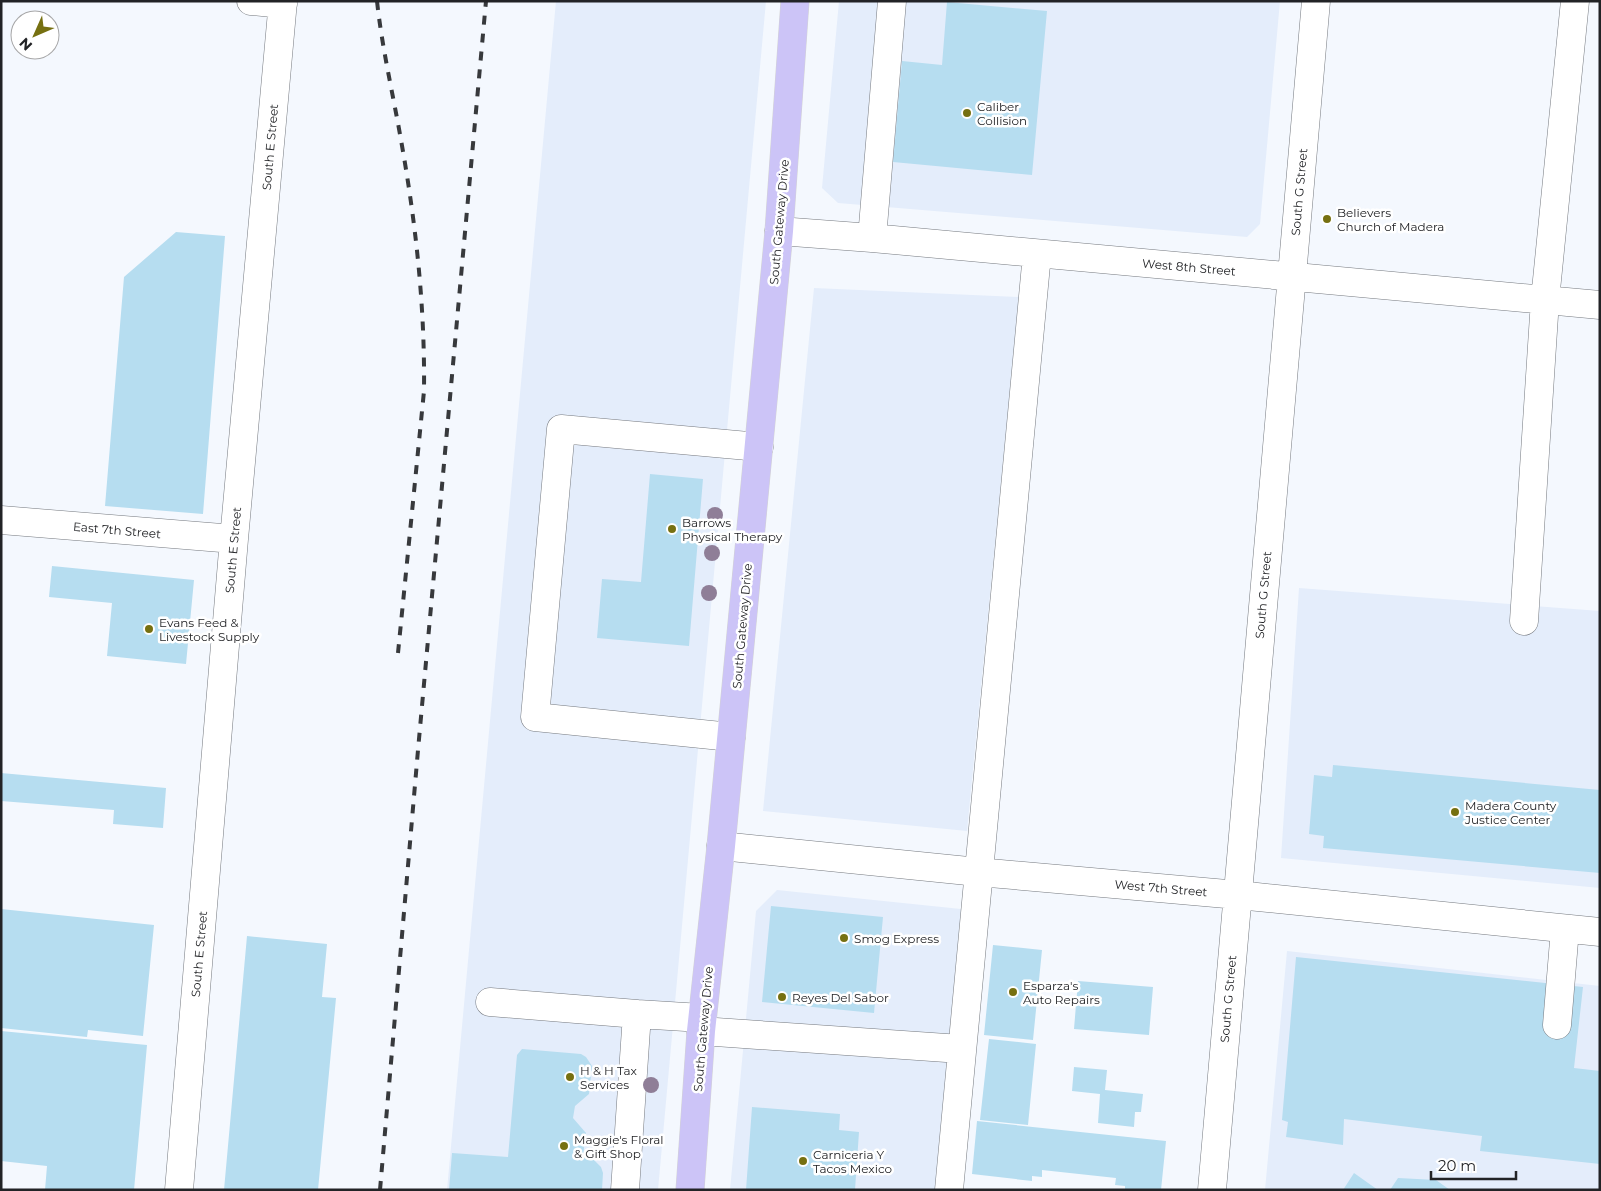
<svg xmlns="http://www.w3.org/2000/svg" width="1601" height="1191" viewBox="0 0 1601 1191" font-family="Montserrat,sans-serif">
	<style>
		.built { fill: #e4edfb }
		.building { fill: #b6ddf0 }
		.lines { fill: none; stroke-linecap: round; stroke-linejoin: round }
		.minor-casing { stroke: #75797f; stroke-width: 29 }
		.major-casing { stroke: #d3d3d4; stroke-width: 29 }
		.minor { stroke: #fff; stroke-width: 28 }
		.major { stroke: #ccc4f7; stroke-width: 28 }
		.rail { stroke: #37393c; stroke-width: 4; stroke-dasharray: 9 9; stroke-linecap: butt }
		.tree { fill: #8f7e97 }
		.poi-dot { fill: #767011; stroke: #fff; stroke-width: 2 }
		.labels { text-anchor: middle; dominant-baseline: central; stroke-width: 5; stroke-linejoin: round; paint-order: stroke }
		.poi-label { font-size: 12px; fill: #222326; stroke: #fff; text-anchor: start }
		.street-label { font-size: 12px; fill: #222326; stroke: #fff }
	</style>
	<rect width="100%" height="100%" fill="#f4f8fe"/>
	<path class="built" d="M556,1H766L658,1190H447Z
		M839,1H1280L1260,224L1247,237L838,203L822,188Z
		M814,288L1019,297L967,831L763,811Z
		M1299,588L1600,611V888L1281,858Z
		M777,890L961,909L935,1190H730L756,911Z
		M1287,951L1600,986V1190H1265Z"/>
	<path class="building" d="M947,2L1047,11L1032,175L893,162L902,61L942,65Z
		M176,232L225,236L203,514L105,506L124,277Z
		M650,474L703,479L689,646L597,638L602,579L641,582Z
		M52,566L194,580L186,664L107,656L112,603L49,597Z
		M1333,765L1600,790V873L1323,848L1324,836L1309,834L1314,775L1332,777Z
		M1,773L166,788L163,828L113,824L114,810L1,801Z
		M771,906L883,917L874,1013L762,1002Z
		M1,909L154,925L143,1036L88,1030L87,1037L1,1028Z
		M247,936L327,944L322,997L336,998L318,1190H224Z
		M993,945L1042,950L1033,1040L984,1035Z
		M1296,957L1583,987L1574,1068L1600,1071V1164L1480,1151L1482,1136L1344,1119L1343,1145L1286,1137L1288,1122L1282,1120Z
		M1078,981L1153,987L1149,1035L1074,1029Z
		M1,1031L147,1045L134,1190H45L47,1166L1,1161Z
		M989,1039L1036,1044L1028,1125L980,1120Z
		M522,1049L581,1054L586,1057L592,1066L589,1094L575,1106L573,1118L586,1133L583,1156L592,1158L601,1167L603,1173L602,1190H449L452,1153L508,1157L517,1055Z
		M1074,1067L1107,1070L1105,1090L1143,1094L1141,1112H1135L1134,1127L1098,1123L1100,1094L1072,1091Z
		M752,1107L840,1114L839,1130L859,1132L855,1190H746Z
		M977,1121L1166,1141L1161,1190H1125V1186L1115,1185L1116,1178L1042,1170V1177L1032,1176V1181L972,1174Z
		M1354,1173L1378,1190H1343Z
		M1398,1178L1436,1180L1450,1190H1390Z"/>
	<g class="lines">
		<defs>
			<path id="minor" d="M251,1L283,4
				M779,231L872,238L1600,305
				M872,238L892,1
				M1,520L234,539
				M1524,621L1545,300L1575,1
				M731,737L535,717L561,429L759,447
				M721,846L978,872L1238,895L1600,932
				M490,1002L637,1014L625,1190
				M637,1014L702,1018
				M1557,1025L1565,929
				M701,1031L961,1049
				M179,1190L234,539L283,1
				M949,1190L1037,254
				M1212,1190L1316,1"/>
			<path id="major" d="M690,1190L701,1031L721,846L779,231L795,1"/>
		</defs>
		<use href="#minor" class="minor-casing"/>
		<use href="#major" class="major-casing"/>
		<use href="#minor" class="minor"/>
		<use href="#major" class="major"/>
		<path class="rail" d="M377,1C382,48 393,94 401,140C416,224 425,307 424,391L398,653
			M380,1190L418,750L486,1"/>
	</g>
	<g class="tree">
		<circle cx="715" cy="515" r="8"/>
		<circle cx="712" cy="553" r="8"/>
		<circle cx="709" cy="593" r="8"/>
		<circle cx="651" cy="1085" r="8"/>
	</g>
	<g class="poi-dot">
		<circle cx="967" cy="113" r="5"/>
		<circle cx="1327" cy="219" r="5"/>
		<circle cx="672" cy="529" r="5"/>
		<circle cx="149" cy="629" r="5"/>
		<circle cx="1455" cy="812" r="5"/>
		<circle cx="844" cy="938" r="5"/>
		<circle cx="1013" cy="992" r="5"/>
		<circle cx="782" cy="997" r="5"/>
		<circle cx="570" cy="1077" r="5"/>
		<circle cx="564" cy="1146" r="5"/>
		<circle cx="803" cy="1161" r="5"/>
	</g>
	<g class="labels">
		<g class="poi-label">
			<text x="977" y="106">Caliber<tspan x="977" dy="14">Collision</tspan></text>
			<text x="1337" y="212">Believers<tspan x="1337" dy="14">Church of Madera</tspan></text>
			<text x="682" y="522">Barrows<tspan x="682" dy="14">Physical Therapy</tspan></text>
			<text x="159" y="622">Evans Feed &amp;<tspan x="159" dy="14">Livestock Supply</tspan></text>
			<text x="1465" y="805">Madera County<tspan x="1465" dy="14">Justice Center</tspan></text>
			<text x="854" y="938">Smog Express</text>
			<text x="1023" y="985">Esparza's<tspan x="1023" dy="14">Auto Repairs</tspan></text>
			<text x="792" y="997">Reyes Del Sabor</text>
			<text x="580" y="1070">H &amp; H Tax<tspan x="580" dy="14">Services</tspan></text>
			<text x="574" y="1139">Maggie's Floral<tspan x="574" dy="14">&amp; Gift Shop</tspan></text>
			<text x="813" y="1154">Carniceria Y<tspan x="813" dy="14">Tacos Mexico</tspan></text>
		</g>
		<g class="street-label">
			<text transform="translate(270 147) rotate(-85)">South E Street</text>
			<text transform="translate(1299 192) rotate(-85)">South G Street</text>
			<text transform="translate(779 222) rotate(-85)">South Gateway Drive</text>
			<text transform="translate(1189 267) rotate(5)">West 8th Street</text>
			<text transform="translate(117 530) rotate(5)">East 7th Street</text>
			<text transform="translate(233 550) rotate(-85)">South E Street</text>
			<text transform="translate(1263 595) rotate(-85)">South G Street</text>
			<text transform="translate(742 626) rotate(-85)">South Gateway Drive</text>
			<text transform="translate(1161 888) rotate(5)">West 7th Street</text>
			<text transform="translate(199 954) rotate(-85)">South E Street</text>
			<text transform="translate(1228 999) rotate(-85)">South G Street</text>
			<text transform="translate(703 1029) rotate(-85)">South Gateway Drive</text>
		</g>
	</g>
	<rect width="1601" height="1191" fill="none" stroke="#222326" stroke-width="5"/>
	<g transform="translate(35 35) rotate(225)"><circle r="24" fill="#ffffff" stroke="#a7a7a8"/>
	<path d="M0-4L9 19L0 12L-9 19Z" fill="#767011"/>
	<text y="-8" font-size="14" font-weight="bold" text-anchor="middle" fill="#222326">N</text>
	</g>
	<path d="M1431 1171v8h85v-8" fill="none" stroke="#222326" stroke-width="2.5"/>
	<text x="1438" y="1171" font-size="15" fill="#222326" stroke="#ffffff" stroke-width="4" paint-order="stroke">20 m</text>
</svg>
